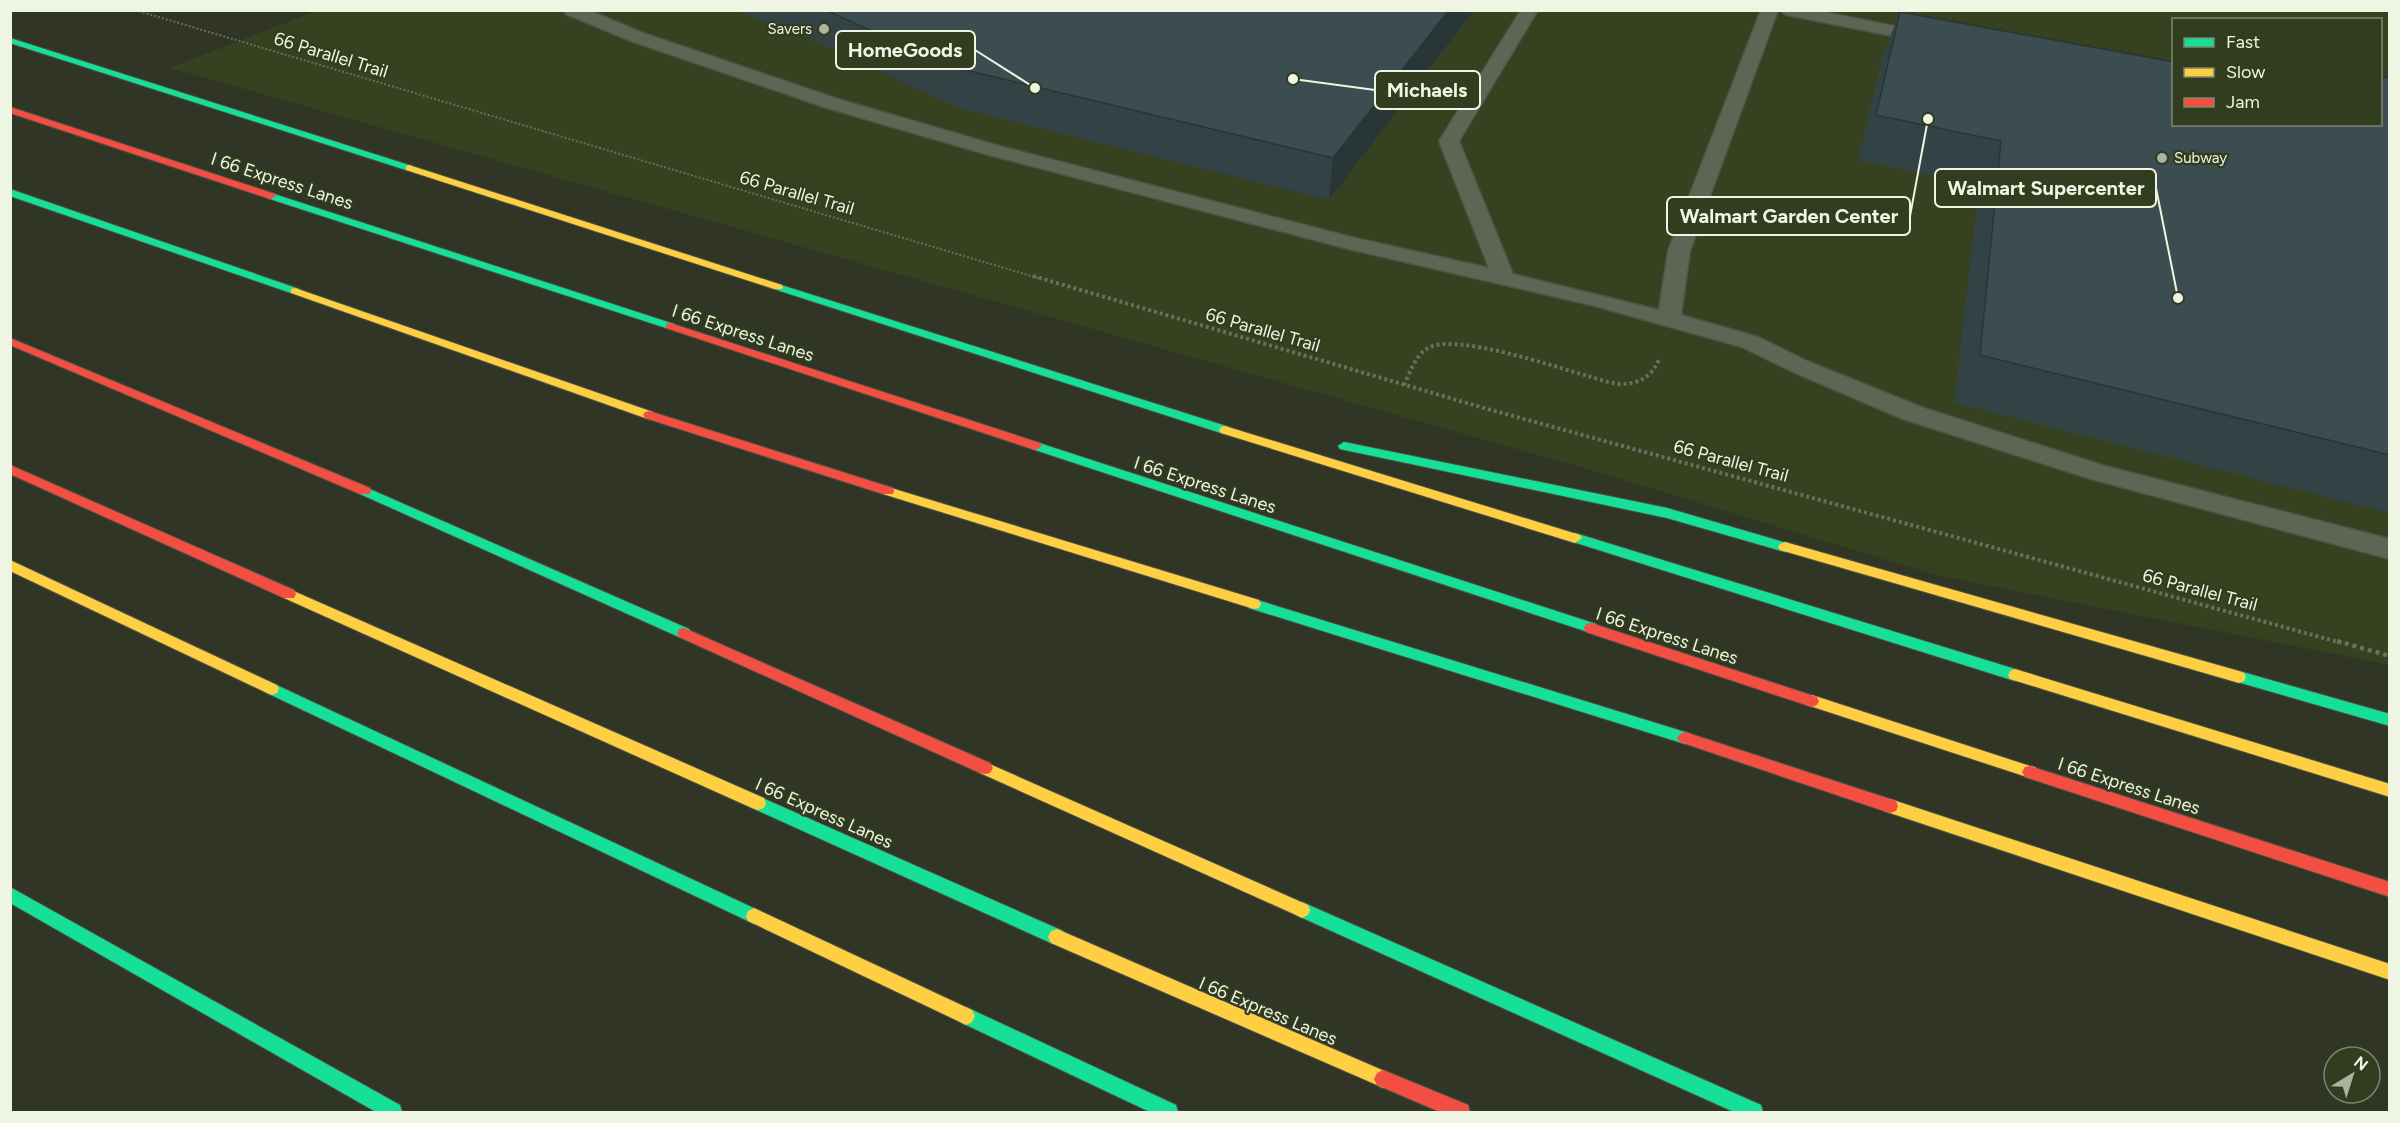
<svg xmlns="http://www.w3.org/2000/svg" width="2400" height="1123" viewBox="0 0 2400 1123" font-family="Figtree,sans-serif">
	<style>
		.built { fill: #35411f; fill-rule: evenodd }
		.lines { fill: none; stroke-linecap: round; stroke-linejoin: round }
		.lane-casing { stroke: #4e5245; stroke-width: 3 }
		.fast-casing { stroke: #4e5245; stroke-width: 2 }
		.slow-casing { stroke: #4e5245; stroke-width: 2 }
		.jam-casing { stroke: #4e5245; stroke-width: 2 }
		.path-far2 { stroke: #6a6e61; stroke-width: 2; stroke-dasharray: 2 2; stroke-linecap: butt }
		.path-far1 { stroke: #6a6e61; stroke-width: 4; stroke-dasharray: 3 3; stroke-linecap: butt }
		.path { stroke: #6a6e61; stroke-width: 4.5; stroke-dasharray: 4 4; stroke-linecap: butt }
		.lane { fill: #5f6555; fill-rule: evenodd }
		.fast { fill: #16e098; fill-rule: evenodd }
		.slow { fill: #ffcf43; fill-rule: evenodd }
		.jam { fill: #f24e42; fill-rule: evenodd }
		.wall { fill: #334245 }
		.shaded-wall { fill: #293638 }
		.building { fill: #3b4d50; stroke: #293638; stroke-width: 1.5 }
		.poi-dot { fill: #acb2a0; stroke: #323c1e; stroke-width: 2 }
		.labels { text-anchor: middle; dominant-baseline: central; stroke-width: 4.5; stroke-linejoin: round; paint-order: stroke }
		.far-poi-label { font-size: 15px; fill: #eef5e3; stroke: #323c1e; text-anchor: end }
		.street-label { font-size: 18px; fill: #eef5e3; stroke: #323c1e }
		.leader { fill: none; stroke: #eef5e3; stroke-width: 2 }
		.callout-dot { fill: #eef5e3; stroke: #323c1e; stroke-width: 2 }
		.callout { fill: #323c1e; stroke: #eef5e3; stroke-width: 2 }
		.callout-label { font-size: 20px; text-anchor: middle; font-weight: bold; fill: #eef5e3 }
	</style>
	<rect width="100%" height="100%" fill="#303525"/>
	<path class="built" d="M318,10L2389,11V665L1936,575L1587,469L170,68ZM2174,20H2380V124H2174Z"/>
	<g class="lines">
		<defs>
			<path id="lane" d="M564,10H588L643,33L841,100L1003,147L1351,237L1489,268L1439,141L1521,10H1538L1459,141L1513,274L1659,310L1668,251L1761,10H1778L1690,251L1681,315L1758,337L1807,361L1921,407L2105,466L2390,539V559L2091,479L1903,419L1791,371L1742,347L1595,306L1349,249L989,155L827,108L631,41L566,14Z
				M1779,10H1815L1928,33L1934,34L1937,38L1934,42L1928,43L1787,15Z"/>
			<path id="fast" d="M10,38L412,166L414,168L406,170L10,43Z
				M10,189L299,289L300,291L299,293H291L10,196Z
				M271,193L674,324L676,326L674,328H666L267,198V194Z
				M778,284L1229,427L1231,430L1225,434L1221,433L774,289V285Z
				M1036,442L1596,624L1598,628L1596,632L1591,633L1032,449L1030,446Z
				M1344,442L1667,508L1790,544L1792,547L1785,552L1667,518L1340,449L1338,446Z
				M365,487L689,629L691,633L689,637H679L360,494L359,491L360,488Z
				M1575,533L2015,669L2020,671L2022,675L2020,679L2015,681L1570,541L1568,538L1570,535Z
				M1254,599L1685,732L1690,734L1693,738L1690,742L1685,744L1249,608L1247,604L1249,600Z
				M2239,671L2390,714V726L2234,681L2232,677L2234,673Z
				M272,683L760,911L762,916L760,921L754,924L748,921L267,693L265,689L267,685Z
				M758,796L1063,931L1066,937L1063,943L1057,945L1051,943L752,808L750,803L752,798Z
				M10,887L400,1105L402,1112H376L10,903Z
				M1302,902L1761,1105L1763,1112H1734L1296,915L1294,910L1296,905Z
				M966,1007L1176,1105L1178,1112H1150L960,1022L957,1016L960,1010Z"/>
			<path id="slow" d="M409,165L782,285L783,287L782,289H774L406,170V166Z
				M295,288L653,412L655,415L649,419L645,418L291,293V289Z
				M1225,426L1580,535L1582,538L1575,543L1221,433L1219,430L1221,427Z
				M888,487L1259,600L1261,604L1259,608L1254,609L883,494L882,491L883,488Z
				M1785,542L2239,671L2244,673L2246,677L2244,681L2239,683L1780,550L1778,547L1780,544Z
				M10,560L277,685L279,689L277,693L272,695L267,693L10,571Z
				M289,589L764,798L766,803L764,808L758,810L752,808L284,598L282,594L284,590Z
				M2015,669L2390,784V797L2010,679L2008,675L2010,671Z
				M1812,695L2030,766L2035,767L2038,772L2035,777L2030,778L1807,705L1805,701L1807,697Z
				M985,762L1308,905L1310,910L1308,915L1302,918L1296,915L980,773L977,768L980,763Z
				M1890,799L2390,964V980L1884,811L1882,806L1884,801Z
				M754,908L972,1010L975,1016L972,1022L966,1025L960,1022L748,921L746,916L748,911Z
				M1057,929L1389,1073L1392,1079L1389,1085L1383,1088L1377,1085L1051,943L1048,937L1051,931Z"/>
			<path id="jam" d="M10,107L275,194L276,196L271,199L267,198L10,113Z
				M670,323L1040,443L1042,446L1036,450L1032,449L666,328V324Z
				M10,338L370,488L371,491L370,494H360L10,345Z
				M649,411L893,488L894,491L893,494H883L645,418L643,415L645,412Z
				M10,465L294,590L296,594L294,598H284L10,474Z
				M1591,623L1817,697L1819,701L1817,705L1812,707L1586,632L1584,628L1586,624Z
				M684,628L990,763L993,768L990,773L985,774L980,773L679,637L677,633L679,629Z
				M1685,732L1890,799L1896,801L1898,806L1896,811L1890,813L1680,742L1677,738L1680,734Z
				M2030,766L2390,882V897L2025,777L2022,772L2025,767Z
				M1383,1070L1468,1105L1470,1112H1440L1377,1085L1374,1079L1377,1073Z"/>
		</defs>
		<use href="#lane" class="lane-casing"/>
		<use href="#fast" class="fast-casing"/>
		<use href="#slow" class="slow-casing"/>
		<use href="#jam" class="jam-casing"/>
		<path class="path-far2" d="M135,10L1038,278"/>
		<path class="path-far1" d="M1033,276L1484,408L2342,643
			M1404,385C1410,373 1416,353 1430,347C1459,334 1555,367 1588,376C1598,379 1609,383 1619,384C1638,385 1653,376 1659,359"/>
		<path class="path" d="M2337,641L2390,656"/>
		<use href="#lane" class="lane"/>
		<use href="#fast" class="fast"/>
		<use href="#slow" class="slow"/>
		<use href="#jam" class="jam"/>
	</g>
	<path class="wall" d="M735,10H1472L1471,14L1329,200L958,108L821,44Z
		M1900,12L2380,124L2390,78V513L1954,403L1979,186L1858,160L1883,55Z"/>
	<path class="shaded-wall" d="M1449,10H1472L1471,14L1329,200L1333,158Z"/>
	<path class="building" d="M825,10H1449L1333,158L953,67Z
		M1900,12L2174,62V124H2380V77L2390,78V455L1980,355L2001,141L1876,115Z"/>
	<g class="poi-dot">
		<circle cx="824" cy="29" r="6"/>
		<circle cx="2162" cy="158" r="6"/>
	</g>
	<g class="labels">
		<g class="far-poi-label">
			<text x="812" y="29">Savers</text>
			<text x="2174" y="158" text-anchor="start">Subway</text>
		</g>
		<g class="street-label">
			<text transform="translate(331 55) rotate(17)">66 Parallel Trail</text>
			<text transform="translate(282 181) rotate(18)">I 66 Express Lanes</text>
			<text transform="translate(797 193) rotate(16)">66 Parallel Trail</text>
			<text transform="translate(1263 330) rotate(16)">66 Parallel Trail</text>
			<text transform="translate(743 333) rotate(18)">I 66 Express Lanes</text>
			<text transform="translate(1731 461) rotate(15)">66 Parallel Trail</text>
			<text transform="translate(1205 485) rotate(18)">I 66 Express Lanes</text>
			<text transform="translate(2200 590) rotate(15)">66 Parallel Trail</text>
			<text transform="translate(1667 636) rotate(18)">I 66 Express Lanes</text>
			<text transform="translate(2129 786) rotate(18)">I 66 Express Lanes</text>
			<text transform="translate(824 813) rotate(24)">I 66 Express Lanes</text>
			<text transform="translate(1268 1011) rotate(23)">I 66 Express Lanes</text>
		</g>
	</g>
	<path class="leader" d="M1035 88L975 50M1293 79L1375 90M2178 298L2156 188M1928 119L1910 216"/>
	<g class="callout-dot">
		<circle cx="1035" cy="88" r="6"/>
		<circle cx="1293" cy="79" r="6"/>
		<circle cx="2178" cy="298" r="6"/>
		<circle cx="1928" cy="119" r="6"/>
	</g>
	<g class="callout">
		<rect x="836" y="31" width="139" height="38" rx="6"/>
		<rect x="1375" y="71" width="105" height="38" rx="6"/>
		<rect x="1935" y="169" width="221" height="38" rx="6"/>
		<rect x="1667" y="197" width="243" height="38" rx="6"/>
	</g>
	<g class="callout-label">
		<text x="905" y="57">HomeGoods</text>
		<text x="1427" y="97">Michaels</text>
		<text x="2046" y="195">Walmart Supercenter</text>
		<text x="1789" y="223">Walmart Garden Center</text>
	</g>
	<rect width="2400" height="1123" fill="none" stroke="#eef5e3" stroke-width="24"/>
	<rect x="2172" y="18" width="210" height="108" fill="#323c1e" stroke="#7d866d" stroke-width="1.5"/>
	<rect x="2184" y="38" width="30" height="9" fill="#16e098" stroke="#7d866d" stroke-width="1.5"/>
	<text x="2226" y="48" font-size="18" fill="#eef5e3">Fast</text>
	<rect x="2184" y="68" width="30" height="9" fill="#ffcf43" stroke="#7d866d" stroke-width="1.5"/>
	<text x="2226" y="78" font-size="18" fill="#eef5e3">Slow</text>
	<rect x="2184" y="98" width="30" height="9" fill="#f24e42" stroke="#7d866d" stroke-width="1.5"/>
	<text x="2226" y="108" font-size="18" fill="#eef5e3">Jam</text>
	<g transform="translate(2352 1075) rotate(38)"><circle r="28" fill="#323c1e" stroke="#7d866d" stroke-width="1.5"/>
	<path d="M0-4.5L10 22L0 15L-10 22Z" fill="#acb2a0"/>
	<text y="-9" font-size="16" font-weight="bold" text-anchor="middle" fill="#eef5e3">N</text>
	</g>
</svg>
